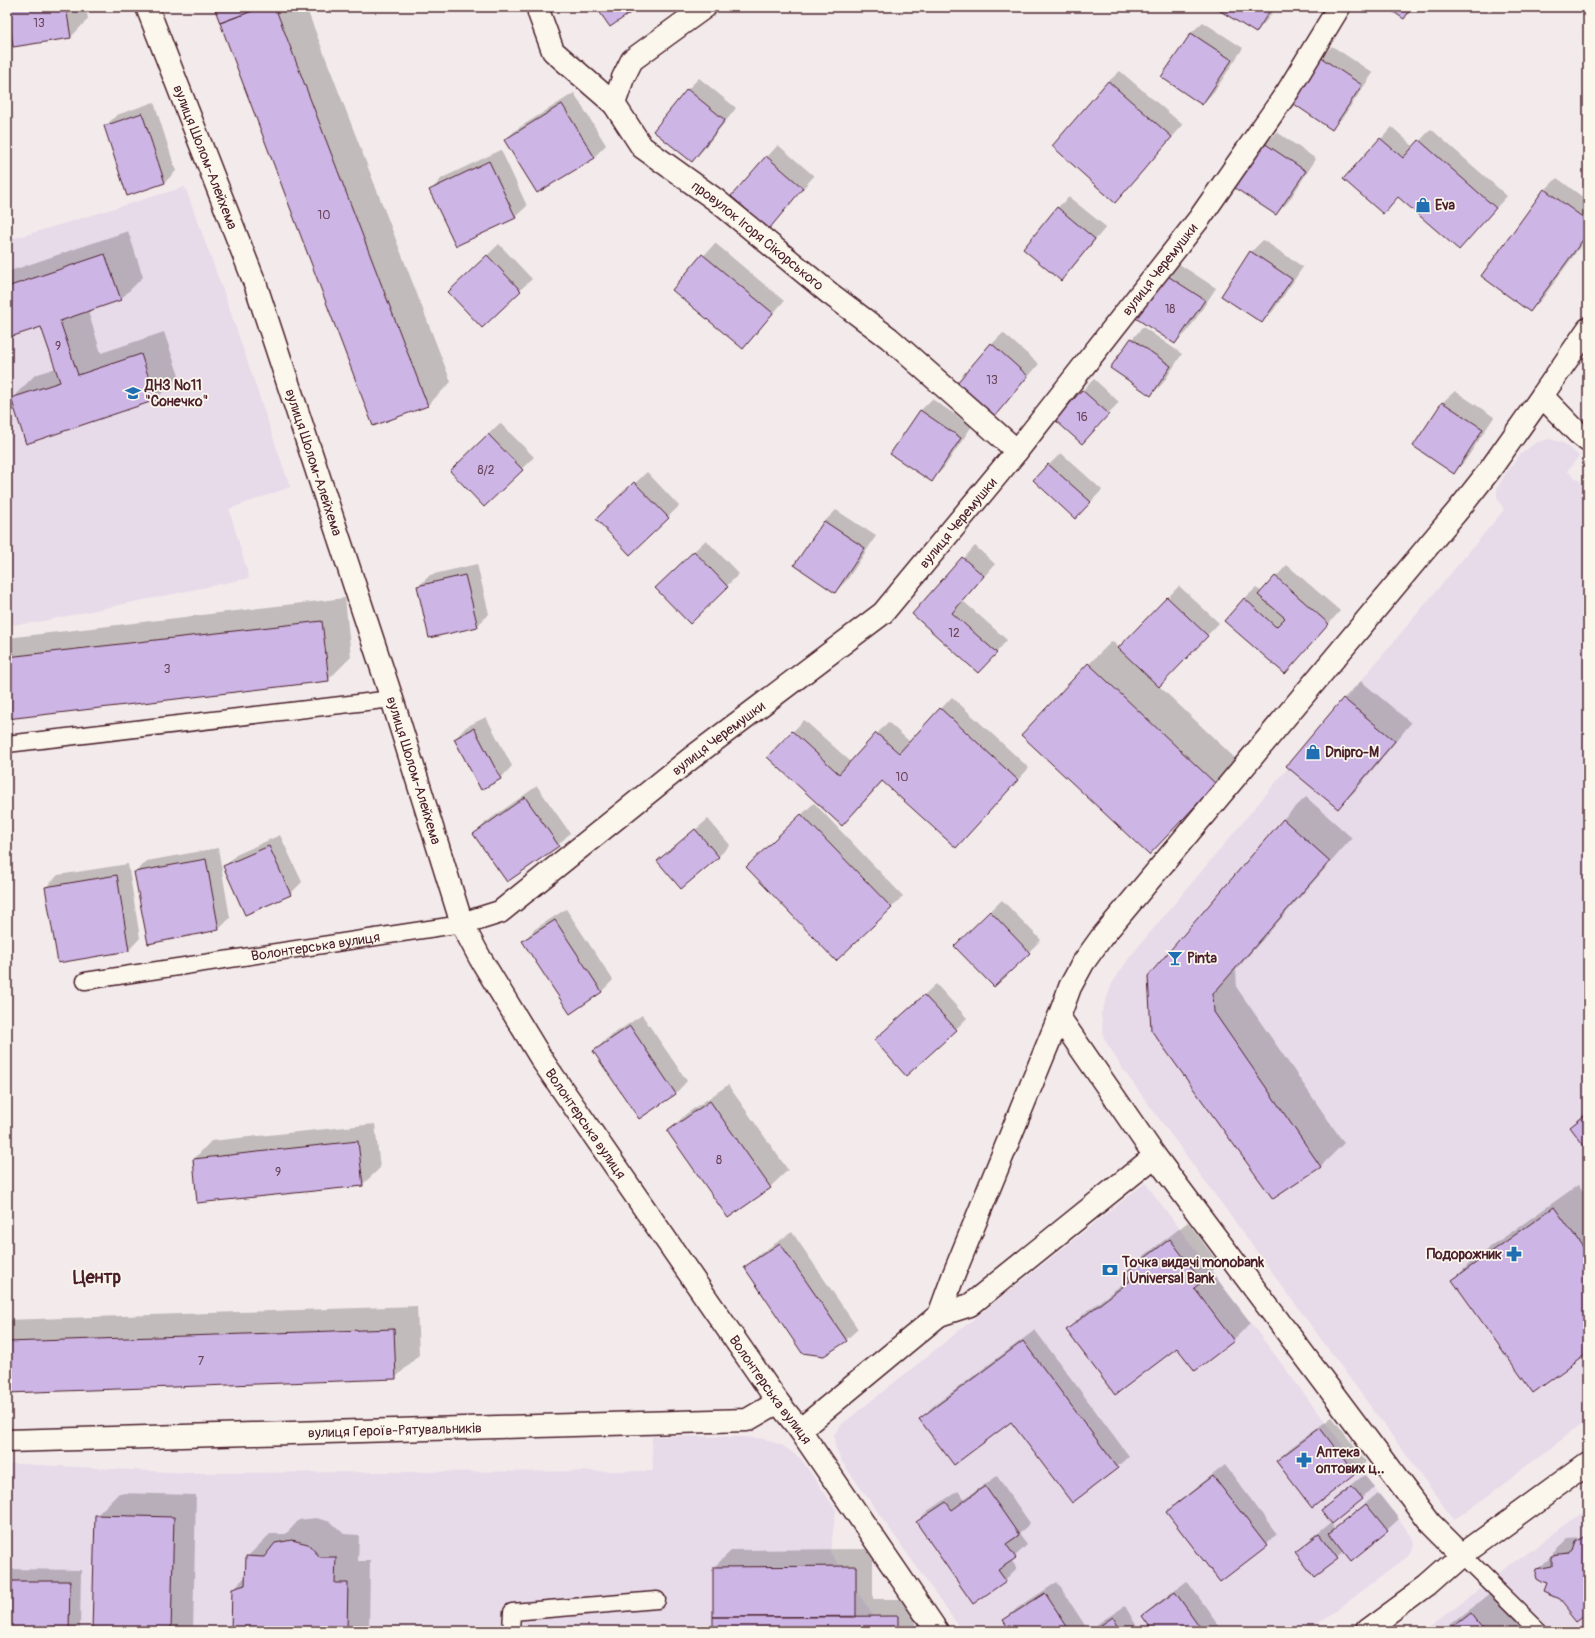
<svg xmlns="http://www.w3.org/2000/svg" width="1595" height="1638" viewBox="0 0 1595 1638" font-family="Pangolin,sans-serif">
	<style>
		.built { fill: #e7dae9 }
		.shadow { fill: #0003 }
		.building { fill: #cdb5e5; stroke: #4a1f2b }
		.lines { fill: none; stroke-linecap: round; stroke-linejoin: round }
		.service-casing { stroke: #4a1f2b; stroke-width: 19 }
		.minor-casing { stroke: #4a1f2b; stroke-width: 25 }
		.tertiary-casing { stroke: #4a1f2b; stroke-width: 25 }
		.service { stroke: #fbf7ec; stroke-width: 16 }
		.minor { stroke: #fbf7ec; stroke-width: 22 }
		.tertiary { stroke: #fbf7ec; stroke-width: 22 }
		.labels { text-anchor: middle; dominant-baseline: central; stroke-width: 3.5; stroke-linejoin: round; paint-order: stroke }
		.number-label { font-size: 12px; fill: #6b445a }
		.street-label { font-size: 14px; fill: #4a1f2b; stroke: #fbf7ec }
		.poi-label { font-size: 14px; font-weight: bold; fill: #4a1f2b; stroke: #fbf7ec; text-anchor: start }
		.district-label { font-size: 18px; font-weight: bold; fill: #4a1f2b; stroke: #fbf7ec }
	</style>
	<rect width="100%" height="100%" fill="#f2eaeb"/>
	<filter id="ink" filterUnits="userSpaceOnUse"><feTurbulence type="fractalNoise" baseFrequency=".025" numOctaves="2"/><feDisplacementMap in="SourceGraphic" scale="8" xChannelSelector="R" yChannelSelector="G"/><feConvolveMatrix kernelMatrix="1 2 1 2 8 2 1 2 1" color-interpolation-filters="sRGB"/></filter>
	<g filter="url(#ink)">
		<path class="built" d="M185,187L226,299L290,487L229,509L249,578L33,623L7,625V240L26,235Z
			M1550,439L1563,443L1579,456L1567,471L1588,488V1420L1454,1520L1122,1068L1104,1038L1101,1014L1112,984L1129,958L1504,510L1497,497V489L1506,473L1521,454L1535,443Z
			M1145,1183L1412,1537L1414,1543L1412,1551L1407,1557L1309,1631H962L841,1460L835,1446L834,1435L841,1425Z
			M652,1436L744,1437L764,1439L783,1446L801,1459L836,1510L830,1552L884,1631H7V1464H19L188,1473L653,1471Z
			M1588,1508V1631H1423Z"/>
		<path class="shadow" d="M8,7H86L88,19L71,37Z
			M216,7H306L451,382L428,405Z
			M1219,7H1276L1267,20L1256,32Z
			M1388,7H1415L1404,18Z
			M1203,22L1243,48L1214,92L1202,104L1191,33Z
			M1332,46L1373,73L1343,117L1332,128L1321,58Z
			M1120,71L1183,125L1115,202L1108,82Z
			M699,78L736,108L704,149L692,161L687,90Z
			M574,93L606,145L594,157L505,140L517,129Z
			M154,102L176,171L165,182L105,126L117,115Z
			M1392,127L1414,147L1431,129L1507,196L1459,249L1399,196L1383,213L1381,139Z
			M1277,132L1316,159L1288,202L1276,214L1265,144Z
			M778,145L814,176L769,227L732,196Z
			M501,150L527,206L515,217L431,190L442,178Z
			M1557,178L1588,201V236L1542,299L1530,311L1482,276L1545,190Z
			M1069,197L1106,227L1072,268L1061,279L1057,208Z
			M128,231L143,277L120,300L88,311L101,353L164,332L179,376L156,399L12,398L35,375L56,368L42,326L7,337V272Z
			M1263,240L1303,267L1273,311L1262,322L1251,252Z
			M715,243L784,301L743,348L674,290Z
			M499,244L532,279L520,290L461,281Z
			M1176,262L1216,288L1187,332L1175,343L1135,317Z
			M1143,327L1182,354L1163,383L1151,395L1132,339Z
			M1003,333L1039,364L1005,404L992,344Z
			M1094,379L1119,402L1094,431L1082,391Z
			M1455,391L1494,417L1465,461L1454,473L1414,446L1443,402Z
			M932,399L972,426L943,469L931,480L920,411Z
			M500,423L534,457L484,505L451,471Z
			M1061,453L1102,490L1087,506L1034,480Z
			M647,472L679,506L668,517L609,508Z
			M836,510L876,536L847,580L835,592L824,522Z
			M706,540L739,574L690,622L668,576Z
			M975,546L995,564L963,601L1007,640L990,660L913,614Z
			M477,564L489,614L477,626L418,587L430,575Z
			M1287,565L1340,611L1285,673L1244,599L1256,588L1262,592Z
			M1179,586L1219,623L1159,686L1238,761L1149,854L1089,664L1112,641L1119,648Z
			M345,598L351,657L328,680L7,718V638Z
			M1361,681L1411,723L1356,790L1338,808L1343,699Z
			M952,697L1029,768L956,847L883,781L854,813L769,757L804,720L851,762L888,722L910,742Z
			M486,717L512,766L501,778L481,789L455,739L466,727Z
			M537,786L570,833L558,845L507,881L475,834L486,822Z
			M1306,797L1352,838L1236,970L1237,988L1344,1143L1321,1166L1273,1197L1152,1029L1283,819Z
			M814,803L903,896L891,908L759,855Z
			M708,819L730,845L718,857L659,861Z
			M280,835L302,882L290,894L224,867L236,855Z
			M218,848L230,918L219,929L135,873L147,861Z
			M128,864L140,938L129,950L46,887L58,875Z
			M1002,900L1041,940L994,986L967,934Z
			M566,909L613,980L601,992L524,941L535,929Z
			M936,984L967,1018L956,1029H887Z
			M642,1015L687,1081L676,1093L640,1117L595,1051L606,1039Z
			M728,1085L788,1170L770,1187L669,1131L686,1114Z
			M1588,1110V1149L1571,1127Z
			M375,1124L380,1168L362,1185L194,1159L211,1141Z
			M1578,1185L1588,1199V1352L1453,1280L1476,1257Z
			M7,1188L10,1218L7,1222Z
			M1188,1222L1219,1264L1211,1271L1251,1323L1233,1340L1178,1347L1067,1330L1085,1313L1130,1278L1127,1273L1145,1255Z
			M792,1232L858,1329L846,1340L745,1268L757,1256Z
			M417,1306L419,1355L395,1378L7,1392V1320Z
			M1035,1330L1129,1456L1117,1467L1011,1421L921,1419L932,1407Z
			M1332,1417L1366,1462L1354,1473L1277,1461L1289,1449Z
			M1225,1465L1277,1534L1266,1545L1167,1512L1179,1501Z
			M1364,1475L1374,1487L1362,1499L1331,1523L1335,1529L1378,1493L1399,1519L1387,1530L1344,1551L1337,1558L1296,1552L1308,1541L1332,1522L1323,1510L1334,1499Z
			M997,1476L1030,1523L1019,1534L1027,1545L1011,1560L1017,1568L1005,1580L973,1603L917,1522L929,1510L958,1491L964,1499Z
			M119,1493L196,1495L193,1631H93L96,1516Z
			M316,1518L331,1522L344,1534L359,1535L358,1561H370L369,1631H232L233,1589L246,1576L247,1557L270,1534H286L299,1520Z
			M1588,1533V1610L1577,1619L1537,1569L1569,1539L1583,1538Z
			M873,1549V1599H915V1631H714V1567L732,1550Z
			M7,1569L81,1570L80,1631H7Z
			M1187,1581L1223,1631H1154L1143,1616L1155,1605Z
			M1057,1582L1088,1630L1125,1606L1136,1625L1130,1631H1012L1005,1620L1016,1609Z
			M1495,1590L1527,1631H1442Z"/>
		<path class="building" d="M7,7H66L71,38L13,47Z
			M214,7H263L220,23Z
			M263,7H275L428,406L373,426L220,23Z
			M596,7H639L610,27Z
			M1218,7H1272L1256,33L1217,9Z
			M1386,7H1412L1404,19Z
			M1191,33L1232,60L1202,105L1161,77Z
			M1320,57L1362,85L1332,130L1291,102Z
			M1108,81L1172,137L1115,203L1052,146Z
			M687,89L725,120L692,162L653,131Z
			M562,104L595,158L537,193L504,140Z
			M142,113L165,183L127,196L104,126Z
			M1380,138L1403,158L1419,140L1496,208L1459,250L1398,197L1383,214L1343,179Z
			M1264,143L1306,171L1276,215L1235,188Z
			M766,156L803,188L769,229L731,196Z
			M489,161L516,218L456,246L429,190Z
			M1544,189L1588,221V233L1530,312L1481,276Z
			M1057,207L1095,239L1061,281L1023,249Z
			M1250,251L1292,279L1262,323L1221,296Z
			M105,254L121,300L60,321L78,375L141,354L156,400L26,444L11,398L60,382L41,327L7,338V287Z
			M702,254L773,313L743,349L672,290Z
			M487,255L521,291L482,328L448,292Z
			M1163,273L1205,300L1175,344L1134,317Z
			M1131,338L1171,366L1151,396L1110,368Z
			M991,343L1028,376L994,417L956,384Z
			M1082,390L1109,414L1082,444L1055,420Z
			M1442,402L1483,429L1454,474L1413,446Z
			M920,410L961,438L932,482L890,454Z
			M488,434L523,470L484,507L450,471Z
			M1048,464L1091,502L1075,519L1033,480Z
			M634,482L669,518L630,555L596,519Z
			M824,521L865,548L835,593L794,565Z
			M694,551L728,587L690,624L655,588Z
			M962,557L984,576L952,613L997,653L978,673L912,614Z
			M465,575L478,627L429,638L417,586Z
			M1275,576L1329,624L1285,674L1224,621L1244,598L1276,627L1285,618L1258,595Z
			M1167,597L1208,636L1159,687L1118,648Z
			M322,621L329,681L7,719V657Z
			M1088,663L1216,784L1149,855L1021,735Z
			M1343,698L1395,741L1338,809L1286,766Z
			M940,708L1018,780L956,848L882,781L842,826L767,757L792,731L839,774L876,733L899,753Z
			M474,728L501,779L481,790L454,739Z
			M525,797L559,846L507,882L473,834Z
			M801,814L892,908L836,961L746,867Z
			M1283,819L1330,861L1213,994L1214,1012L1321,1167L1273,1199L1151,1030L1148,976Z
			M695,829L719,857L681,889L657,861Z
			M269,846L291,895L245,915L223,866Z
			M206,859L219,930L148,944L134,872Z
			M117,875L129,951L58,963L45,887Z
			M990,911L1030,953L994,987L954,946Z
			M555,920L602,992L570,1014L522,941Z
			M924,995L957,1030L906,1076L874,1040Z
			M630,1026L676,1094L639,1119L593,1051Z
			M710,1101L771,1188L728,1218L667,1131Z
			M1588,1113V1151L1570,1127Z
			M358,1141L363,1186L197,1203L193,1159Z
			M1554,1207L1588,1254V1353L1533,1393L1452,1280Z
			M1170,1239L1202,1282L1194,1288L1234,1341L1195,1371L1177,1348L1115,1395L1066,1330L1130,1281L1126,1272Z
			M780,1243L847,1341L824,1356L802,1353L744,1267Z
			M394,1329L396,1379L7,1393V1342Z
			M1023,1341L1118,1468L1072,1503L1011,1422L954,1465L919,1419Z
			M1320,1428L1355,1474L1312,1508L1276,1461Z
			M1213,1476L1267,1546L1220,1582L1166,1512Z
			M985,1486L1019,1535L1006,1544L1016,1558L998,1570L1006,1581L973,1604L916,1522L946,1502L952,1510Z
			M1352,1486L1363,1499L1332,1524L1321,1510Z
			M1366,1504L1388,1531L1351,1561L1329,1533Z
			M95,1515L174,1517L171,1631H92Z
			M1319,1534L1338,1559L1314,1577L1295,1552Z
			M1587,1536L1588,1612L1577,1620L1560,1599L1544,1592L1547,1584L1541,1582L1536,1579L1535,1575L1536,1569L1551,1566V1556L1570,1554L1574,1551L1577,1542Z
			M292,1540L308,1544L320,1557H336L335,1583H348L347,1631H231L232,1589L245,1585L246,1556L264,1557L275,1543Z
			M856,1566V1617H713V1567Z
			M7,1581H70L69,1631H7Z
			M1175,1592L1203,1631H1153L1142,1616Z
			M1045,1593L1070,1631H1010L1003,1620Z
			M1471,1612L1486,1631H1447Z
			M898,1616V1631H713V1617Z
			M1113,1617L1121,1631H1092Z"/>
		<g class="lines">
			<defs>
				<g id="service">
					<path d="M7,744L392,699"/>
					<path id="s1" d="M85,981L462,924"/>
					<path d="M1462,1555L1539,1631"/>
					<path d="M511,1631L512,1612L657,1600"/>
				</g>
				<g id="minor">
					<path d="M539,7V13L553,51L614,104"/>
					<path id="s2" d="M705,7L632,60L623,78L614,104L642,147L716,200L829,293L889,338L1017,451"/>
					<path d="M1542,396L1588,329"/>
					<path id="s3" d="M462,924L500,912L690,759L883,613L1017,451L1199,219L1288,91L1339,7"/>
					<path d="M939,1315L970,1305L1155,1156"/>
					<path d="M800,1430L939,1315L954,1274L1059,1017"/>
					<path id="s4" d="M7,1441L747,1420L778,1402"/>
					<path d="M1462,1555L1430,1523L1155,1156L1059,1017L1070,987L1083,963L1101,938L1459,509L1489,471L1542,396L1578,433L1588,441"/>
				</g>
				<g id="tertiary">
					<path id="s5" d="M147,7L256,286L392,699L462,924L480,958L544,1063L778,1402L800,1430L937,1631"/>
					<path d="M1366,1631L1427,1586L1462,1555L1588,1463"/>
				</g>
			</defs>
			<use href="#service" class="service-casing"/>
			<use href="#minor" class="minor-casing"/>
			<use href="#tertiary" class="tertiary-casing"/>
			<use href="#service" class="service"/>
			<use href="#minor" class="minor"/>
			<use href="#tertiary" class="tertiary"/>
		</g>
	</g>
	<defs>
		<symbol id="shop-bare" viewBox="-9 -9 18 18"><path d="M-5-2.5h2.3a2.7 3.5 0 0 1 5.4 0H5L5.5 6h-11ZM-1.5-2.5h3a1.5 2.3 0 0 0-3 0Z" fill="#1f6fb2" stroke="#fbf7ec" stroke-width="2.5" paint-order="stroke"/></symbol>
		<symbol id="school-bare" viewBox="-9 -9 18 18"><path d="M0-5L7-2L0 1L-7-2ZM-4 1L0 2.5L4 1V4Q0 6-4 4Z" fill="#1f6fb2" stroke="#fbf7ec" stroke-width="2.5" paint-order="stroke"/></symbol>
		<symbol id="bar-bare" viewBox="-9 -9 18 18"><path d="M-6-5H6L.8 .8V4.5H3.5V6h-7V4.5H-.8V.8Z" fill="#1f6fb2" stroke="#fbf7ec" stroke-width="2.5" paint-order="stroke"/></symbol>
		<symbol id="pharmacy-bare" viewBox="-9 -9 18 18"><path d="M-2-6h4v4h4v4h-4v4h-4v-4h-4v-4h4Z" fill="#1f6fb2" stroke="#fbf7ec" stroke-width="2.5" paint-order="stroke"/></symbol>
		<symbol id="bank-bare" viewBox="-9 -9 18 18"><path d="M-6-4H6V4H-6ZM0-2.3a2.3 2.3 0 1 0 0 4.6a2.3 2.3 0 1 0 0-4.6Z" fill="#1f6fb2" stroke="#fbf7ec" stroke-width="2.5" paint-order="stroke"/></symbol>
	</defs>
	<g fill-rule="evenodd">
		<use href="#shop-bare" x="1412" y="194" width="22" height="22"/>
		<use href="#school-bare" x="122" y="382" width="22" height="22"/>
		<use href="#shop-bare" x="1302" y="741" width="22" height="22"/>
		<use href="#bar-bare" x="1164" y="947" width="22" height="22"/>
		<use href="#pharmacy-bare" x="1503" y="1243" width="22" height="22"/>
		<use href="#bank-bare" x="1099" y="1259" width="22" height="22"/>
		<use href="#pharmacy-bare" x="1293" y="1449" width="22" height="22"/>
	</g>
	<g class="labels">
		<g class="number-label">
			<text x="39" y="23">13</text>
			<text x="324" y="215">10</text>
			<text x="1170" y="309">18</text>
			<text x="58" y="346">9</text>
			<text x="992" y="380">13</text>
			<text x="1082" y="417">16</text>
			<text x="486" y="470">8/2</text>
			<text x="954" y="633">12</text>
			<text x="167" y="669">3</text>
			<text x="902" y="777">10</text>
			<text x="719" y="1160">8</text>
			<text x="278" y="1172">9</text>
			<text x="201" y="1361">7</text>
		</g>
		<g class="street-label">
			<text stroke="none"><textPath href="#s5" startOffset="161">вулиця Шолом-Алейхема</textPath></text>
			<text stroke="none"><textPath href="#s2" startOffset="335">провулок Ігоря Сікорського</textPath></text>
			<text stroke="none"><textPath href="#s3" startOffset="967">вулиця Черемушки</textPath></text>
			<text stroke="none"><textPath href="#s5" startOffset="485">вулиця Шолом-Алейхема</textPath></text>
			<text stroke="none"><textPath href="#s3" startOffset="643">вулиця Черемушки</textPath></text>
			<text stroke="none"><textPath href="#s3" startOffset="319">вулиця Черемушки</textPath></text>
			<text stroke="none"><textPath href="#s5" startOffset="809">вулиця Шолом-Алейхема</textPath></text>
			<text stroke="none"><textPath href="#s1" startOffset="233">Волонтерська вулиця</textPath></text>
			<text stroke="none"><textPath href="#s5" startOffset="1205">Волонтерська вулиця</textPath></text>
			<text stroke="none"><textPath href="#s5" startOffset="1529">Волонтерська вулиця</textPath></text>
			<text stroke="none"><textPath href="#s4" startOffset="388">вулиця Героїв-Рятувальників</textPath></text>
		</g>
		<g class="poi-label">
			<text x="1435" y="205">Eva</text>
			<text x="145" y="385">ДНЗ №11<tspan x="145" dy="16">"Сонечко"</tspan></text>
			<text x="1325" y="752">Dnipro-M</text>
			<text x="1187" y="958">Pinta</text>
			<text x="1502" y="1254" text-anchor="end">Подорожник</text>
			<text x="1122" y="1262">Точка видачі monobank<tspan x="1122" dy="16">| Universal Bank</tspan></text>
			<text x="1316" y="1452">Аптека<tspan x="1316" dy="16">оптових ц‥</tspan></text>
		</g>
		<g class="district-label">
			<text x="97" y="1277">Центр</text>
		</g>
	</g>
	<rect width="1595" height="1638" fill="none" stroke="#fbf7ec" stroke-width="24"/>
	<rect x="12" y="12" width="1571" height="1614" fill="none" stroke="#4a1f2b" stroke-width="1.5" filter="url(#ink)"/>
</svg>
